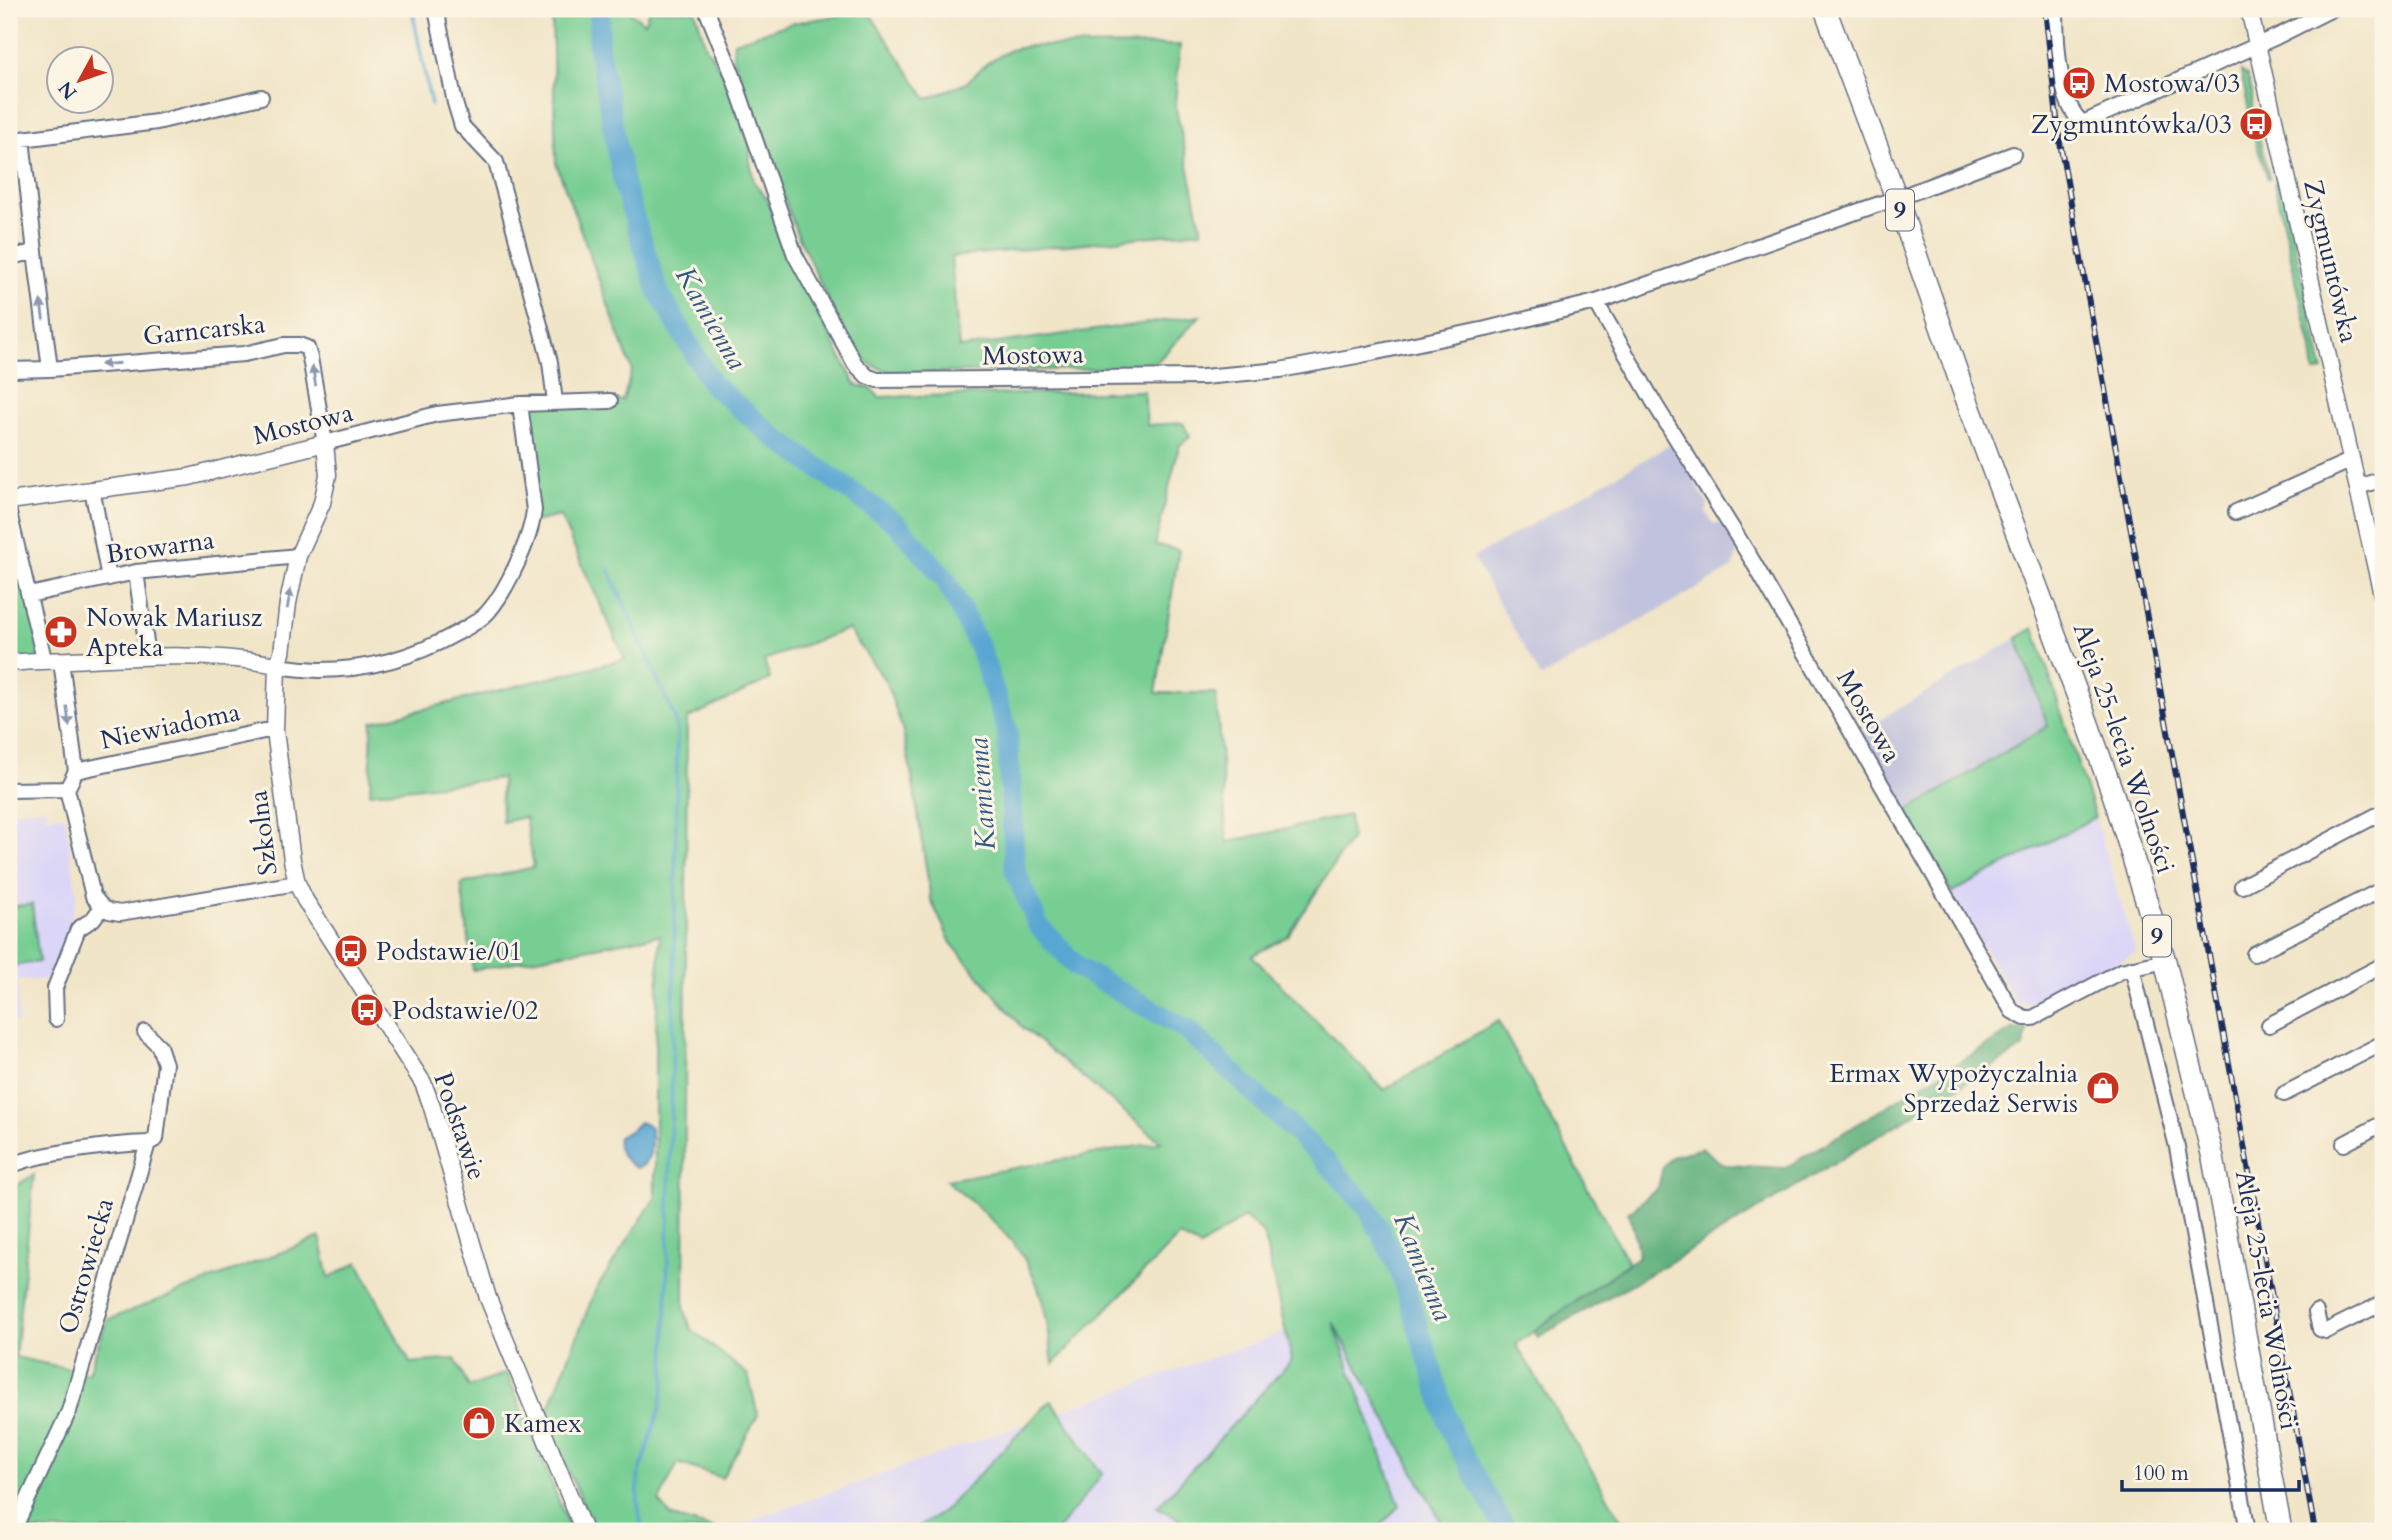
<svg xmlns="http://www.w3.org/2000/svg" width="2392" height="1540" viewBox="0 0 2392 1540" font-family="Cardo,serif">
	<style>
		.built { fill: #dbd6f7 }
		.industrial { fill: #c1c2dd }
		.green { fill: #77ce93; stroke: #497e78; stroke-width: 2 }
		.forest { fill: #61b17d; stroke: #3e706e; stroke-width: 2 }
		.water { fill: #59a6d2; stroke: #3a6a98; stroke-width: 2 }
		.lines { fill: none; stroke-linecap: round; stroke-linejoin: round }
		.stream { stroke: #59a6d2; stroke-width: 3.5 }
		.river { stroke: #59a6d2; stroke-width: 21 }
		.minor-casing { stroke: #666f83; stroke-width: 18 }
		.tertiary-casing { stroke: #666f83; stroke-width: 19 }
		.primary-casing { stroke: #666f83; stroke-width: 24 }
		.minor { stroke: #fff; stroke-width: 14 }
		.tertiary { stroke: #fff; stroke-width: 16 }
		.primary { stroke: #fff; stroke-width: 21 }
		.rail-casing { stroke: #1b2f5e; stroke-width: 6 }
		.rail { stroke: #fcf5e5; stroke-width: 3.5; stroke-dasharray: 10; stroke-linecap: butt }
		.oneway { fill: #8d97ae }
		.labels { text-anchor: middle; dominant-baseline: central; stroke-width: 6; stroke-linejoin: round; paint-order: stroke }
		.shield { fill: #fcf5e5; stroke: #5e6a86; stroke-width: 2 }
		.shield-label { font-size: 24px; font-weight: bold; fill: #1b2f5e }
		.poi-label { font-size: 26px; fill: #1b2f5e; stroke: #fcf5e5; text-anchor: start }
		.street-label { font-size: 26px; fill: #1b2f5e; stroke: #fcf5e5 }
		.water-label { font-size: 28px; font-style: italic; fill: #315987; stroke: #fcf5e5 }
	</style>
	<rect width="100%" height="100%" fill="#fcf5e5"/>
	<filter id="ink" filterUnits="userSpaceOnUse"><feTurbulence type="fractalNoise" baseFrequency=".0143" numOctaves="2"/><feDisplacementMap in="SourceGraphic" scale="14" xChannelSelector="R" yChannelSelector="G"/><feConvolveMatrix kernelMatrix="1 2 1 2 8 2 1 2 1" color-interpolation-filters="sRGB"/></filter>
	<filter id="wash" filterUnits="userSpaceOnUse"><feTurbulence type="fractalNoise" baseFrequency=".00686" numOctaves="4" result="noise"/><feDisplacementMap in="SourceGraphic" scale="28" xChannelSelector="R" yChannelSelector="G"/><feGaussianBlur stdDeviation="1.57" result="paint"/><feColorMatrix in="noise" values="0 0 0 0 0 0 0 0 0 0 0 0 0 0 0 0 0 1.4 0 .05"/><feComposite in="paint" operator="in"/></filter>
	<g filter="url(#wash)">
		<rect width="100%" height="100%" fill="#f1e5c8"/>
		<path class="built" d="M46,807L47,817L61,815L65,818L77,895L54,979L18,981V1022H9V808H11L12,811Z
			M2095,817L2136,953L2036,1005L2016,1002L1952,893Z
			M1330,1316L1446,1531H722Z"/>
		<path class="industrial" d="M1673,443L1708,505L1706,513L1714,524L1722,523L1738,551L1733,568L1541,677L1473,558Z
			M2017,638L2048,725L1906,812L1859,732Z"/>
		<path class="green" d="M577,9H627L644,23L650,9L695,10L706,47L724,75L750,146V161L754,182L767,199L795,271L856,385L870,388L879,397L1144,391L1147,425L1183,423L1190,437L1179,446L1155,545L1179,550L1156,693H1216L1227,842L1349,815L1351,838L1288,936L1252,956L1384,1090L1498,1021L1628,1263L1516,1344L1628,1531H1446L1333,1322L1400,1506L1375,1531H1319L1308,1527L1273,1523L1191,1526L1157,1507L1292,1360L1263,1233L1244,1217L1200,1247L1179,1236L1053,1364C1049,1334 1046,1303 1033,1275C1015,1235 978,1208 946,1180L1161,1142L1023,1028L951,943L931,900L912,776L902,728L886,682L848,629L764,660L770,679L687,719L684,1308L691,1329L748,1375L758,1415L722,1478L678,1463L659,1501L672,1517L722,1531H595L545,1418L595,1291L655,1198V1057L660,935L473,970L461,884L534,867L525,817L502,822L501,778L370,793L372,722L625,659L560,516L533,522L520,404L623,400L632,370L556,163L552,16L577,17Z
			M868,11L927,99L966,83L987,63L1010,50L1030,46L1180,45L1175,104L1202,231L951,257L959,348L1200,316L1152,367L900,374C872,368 861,362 846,338L796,231L733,58L734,42L792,23Z
			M2241,72L2247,75L2252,93V111L2270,179H2268L2255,140Z
			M2280,181L2323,369L2322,371L2315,372L2312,349L2274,183Z
			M9,513L44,659L9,663Z
			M2034,628L2095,817L1952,893L1906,812L2048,726L2017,638Z
			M32,904L39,962L9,966V907Z
			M34,1175L15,1357L88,1373L107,1320L320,1237L329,1278L358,1262L410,1363L455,1359L469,1387L507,1373L571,1531H9V1190Z
			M1051,1400L1102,1474L1057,1531H912L943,1512Z"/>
		<path class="forest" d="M2014,1029L2027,1030L2024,1047L2010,1056L1676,1259L1538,1337L1534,1331L1639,1256L1633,1227L1628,1213L1658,1188L1663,1167L1673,1156L1702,1148L1724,1165L1785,1168Z"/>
		<path class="water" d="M639,1122L651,1127C651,1141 654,1165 636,1168C625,1161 615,1151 618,1137L630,1131Z"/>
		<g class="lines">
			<path class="stream" d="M412,9L431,105
				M609,570L674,716L677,733L674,984L665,1377L660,1408L638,1478V1504L642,1531"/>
			<path class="river" d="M600,9L598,46L624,186L658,291L711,383L773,436L897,524L946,580L980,649L1007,729L1015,870L1038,925L1077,967L1187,1030L1318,1153L1368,1208L1399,1268L1453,1436L1506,1531"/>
		</g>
	</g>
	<g filter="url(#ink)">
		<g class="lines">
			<defs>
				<path id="minor" d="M436,9L455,103L462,126L496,162L550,362L555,402
					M706,9L732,73L795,255L855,364L867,376L877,380L1203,377L1280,370L1362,355L1486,329L1596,302L1911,193L2013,154
					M2056,9C2056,38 2058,105 2083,123L2276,37L2332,9
					M35,252L50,369
					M9,257L35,252L22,139L157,122L261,97
					M1596,302L1656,406L1752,560L2012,1011L2025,1018H2033L2121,971L2165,961
					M9,370L50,369L244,354L284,345H299L307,348L310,358L325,443L437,414L520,404L610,401
					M2358,487L2383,479
					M92,489L109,578
					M2236,512L2352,460
					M9,513L44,659
					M136,572L148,656
					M29,595L136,572L298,556
					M61,661L76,771
					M277,665C291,669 304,669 319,670C369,670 413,658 457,633C468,627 480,621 488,612C507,590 531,539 534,510L520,404
					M67,789L93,896L102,907L109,911L120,913L297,883
					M67,789L76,771L264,731H275
					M9,790L67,789
					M2242,886L2383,812
					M2254,954L2383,889
					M2132,968L2177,1147L2248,1531
					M56,1019L55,988L78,929L93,919L102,907
					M2269,1025L2383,965
					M145,1032L159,1046L165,1064L156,1139L148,1143
					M2284,1094L2383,1043
					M2344,1144L2383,1123
					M9,1167C33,1153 118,1144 148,1143
					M2316,1312L2320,1329L2326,1331L2383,1303
					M13,1531L69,1411L148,1143"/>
				<path id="tertiary" d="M2249,9L2383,599
					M9,501L189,477L325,443L328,475L322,503L298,556L288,603L282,653L277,665L275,731L292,860L297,883L305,900L423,1083L431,1104L488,1298L584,1531
					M9,663C36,660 62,661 89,659C151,656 215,653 277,665"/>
				<path id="primary" d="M1825,9L1896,197L1962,387L2084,713L2114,797L2165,961L2213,1158L2281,1531"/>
			</defs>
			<use href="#minor" class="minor-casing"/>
			<use href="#tertiary" class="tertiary-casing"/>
			<use href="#primary" class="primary-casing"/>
			<use href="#minor" class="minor"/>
			<use href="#tertiary" class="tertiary"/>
			<use href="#primary" class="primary"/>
			<defs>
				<path id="rail" d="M2045,9L2059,137L2079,248L2315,1531"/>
			</defs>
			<use href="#rail" class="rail-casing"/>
			<use href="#rail" class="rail"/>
		</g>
		<defs><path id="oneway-solid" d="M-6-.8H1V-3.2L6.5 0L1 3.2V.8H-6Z" transform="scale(1.75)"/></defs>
		<g class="oneway">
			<use href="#oneway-solid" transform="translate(42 310) rotate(-98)"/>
			<use href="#oneway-solid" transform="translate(110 364) rotate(176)"/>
			<use href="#oneway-solid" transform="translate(314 376) rotate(-100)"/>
			<use href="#oneway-solid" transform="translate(289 599) rotate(-80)"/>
			<use href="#oneway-solid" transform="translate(68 716) rotate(82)"/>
		</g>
	</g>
	<defs>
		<symbol id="bus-disc" viewBox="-11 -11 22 22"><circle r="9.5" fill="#c8321e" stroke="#fcf5e5"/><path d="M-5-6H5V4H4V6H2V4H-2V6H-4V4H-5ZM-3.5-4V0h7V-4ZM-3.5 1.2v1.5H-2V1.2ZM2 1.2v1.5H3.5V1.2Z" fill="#fff"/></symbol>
		<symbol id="pharmacy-disc" viewBox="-11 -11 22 22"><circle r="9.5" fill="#c8321e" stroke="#fcf5e5"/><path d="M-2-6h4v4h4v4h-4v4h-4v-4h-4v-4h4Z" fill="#fff"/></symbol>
		<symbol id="shop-disc" viewBox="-11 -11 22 22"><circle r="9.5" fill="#c8321e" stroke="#fcf5e5"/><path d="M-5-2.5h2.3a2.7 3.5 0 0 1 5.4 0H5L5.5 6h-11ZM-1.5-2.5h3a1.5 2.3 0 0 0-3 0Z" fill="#fff"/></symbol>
	</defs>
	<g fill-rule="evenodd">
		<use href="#bus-disc" x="2060" y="64" width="38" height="38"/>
		<use href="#bus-disc" x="2237" y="105" width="38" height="38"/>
		<use href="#pharmacy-disc" x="42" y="613" width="38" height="38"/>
		<use href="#bus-disc" x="332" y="932" width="38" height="38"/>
		<use href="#bus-disc" x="348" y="991" width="38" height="38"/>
		<use href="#shop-disc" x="2084" y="1069" width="38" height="38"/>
		<use href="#shop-disc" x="460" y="1404" width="38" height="38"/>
	</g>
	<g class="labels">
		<g class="shield">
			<rect x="1886" y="189.5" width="28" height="41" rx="5"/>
			<rect x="2143" y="915.5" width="28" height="41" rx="5"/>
		</g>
		<g class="shield-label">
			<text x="1900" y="210">9</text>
			<text x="2157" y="936">9</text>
		</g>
		<g class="poi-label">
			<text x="2104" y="83">Mostowa/03</text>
			<text x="2232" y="124" text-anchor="end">Zygmuntówka/03</text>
			<text x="86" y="617">Nowak Mariusz<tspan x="86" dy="30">Apteka</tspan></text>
			<text x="376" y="951">Podstawie/01</text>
			<text x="392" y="1010">Podstawie/02</text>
			<text x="2078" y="1073" text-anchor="end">Ermax Wypożyczalnia<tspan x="2078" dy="30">Sprzedaż Serwis</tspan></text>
			<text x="504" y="1423">Kamex</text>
		</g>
		<g class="street-label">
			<text transform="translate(2331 261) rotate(77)">Zygmuntówka</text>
			<text transform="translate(204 330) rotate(-6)">Garncarska</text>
			<text transform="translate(1033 355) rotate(-1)">Mostowa</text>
			<text transform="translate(303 424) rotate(-14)">Mostowa</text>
			<text transform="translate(160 547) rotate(-8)">Browarna</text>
			<text transform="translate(1869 716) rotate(60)">Mostowa</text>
			<text transform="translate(170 726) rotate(-12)">Niewiadoma</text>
			<text transform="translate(2124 748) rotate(71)">Aleja 25-lecia Wolności</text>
			<text transform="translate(263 833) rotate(-97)">Szkolna</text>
			<text transform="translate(460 1126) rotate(71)">Podstawie</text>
			<text transform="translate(86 1266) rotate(-74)">Ostrowiecka</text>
			<text transform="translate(2267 1300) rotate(80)">Aleja 25-lecia Wolności</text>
		</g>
		<g class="water-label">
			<text transform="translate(711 318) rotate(60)">Kamienna</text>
			<text transform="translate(982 794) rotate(-94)">Kamienna</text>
			<text transform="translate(1423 1267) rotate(68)">Kamienna</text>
		</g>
	</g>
	<rect width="2392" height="1540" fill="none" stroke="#fcf5e5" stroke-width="35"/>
	<g transform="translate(80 80) rotate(230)"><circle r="33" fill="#fcf5e5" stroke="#a2a6af" stroke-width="2"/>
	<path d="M0-5L12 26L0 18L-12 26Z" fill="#c8321e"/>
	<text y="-10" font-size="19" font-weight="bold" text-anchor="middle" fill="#1b2f5e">N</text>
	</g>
	<path d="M2122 1480v10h177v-10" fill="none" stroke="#1b2f5e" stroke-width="3.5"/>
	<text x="2133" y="1480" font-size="21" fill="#1b2f5e" stroke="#fcf5e5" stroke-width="5" paint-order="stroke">100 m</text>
</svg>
